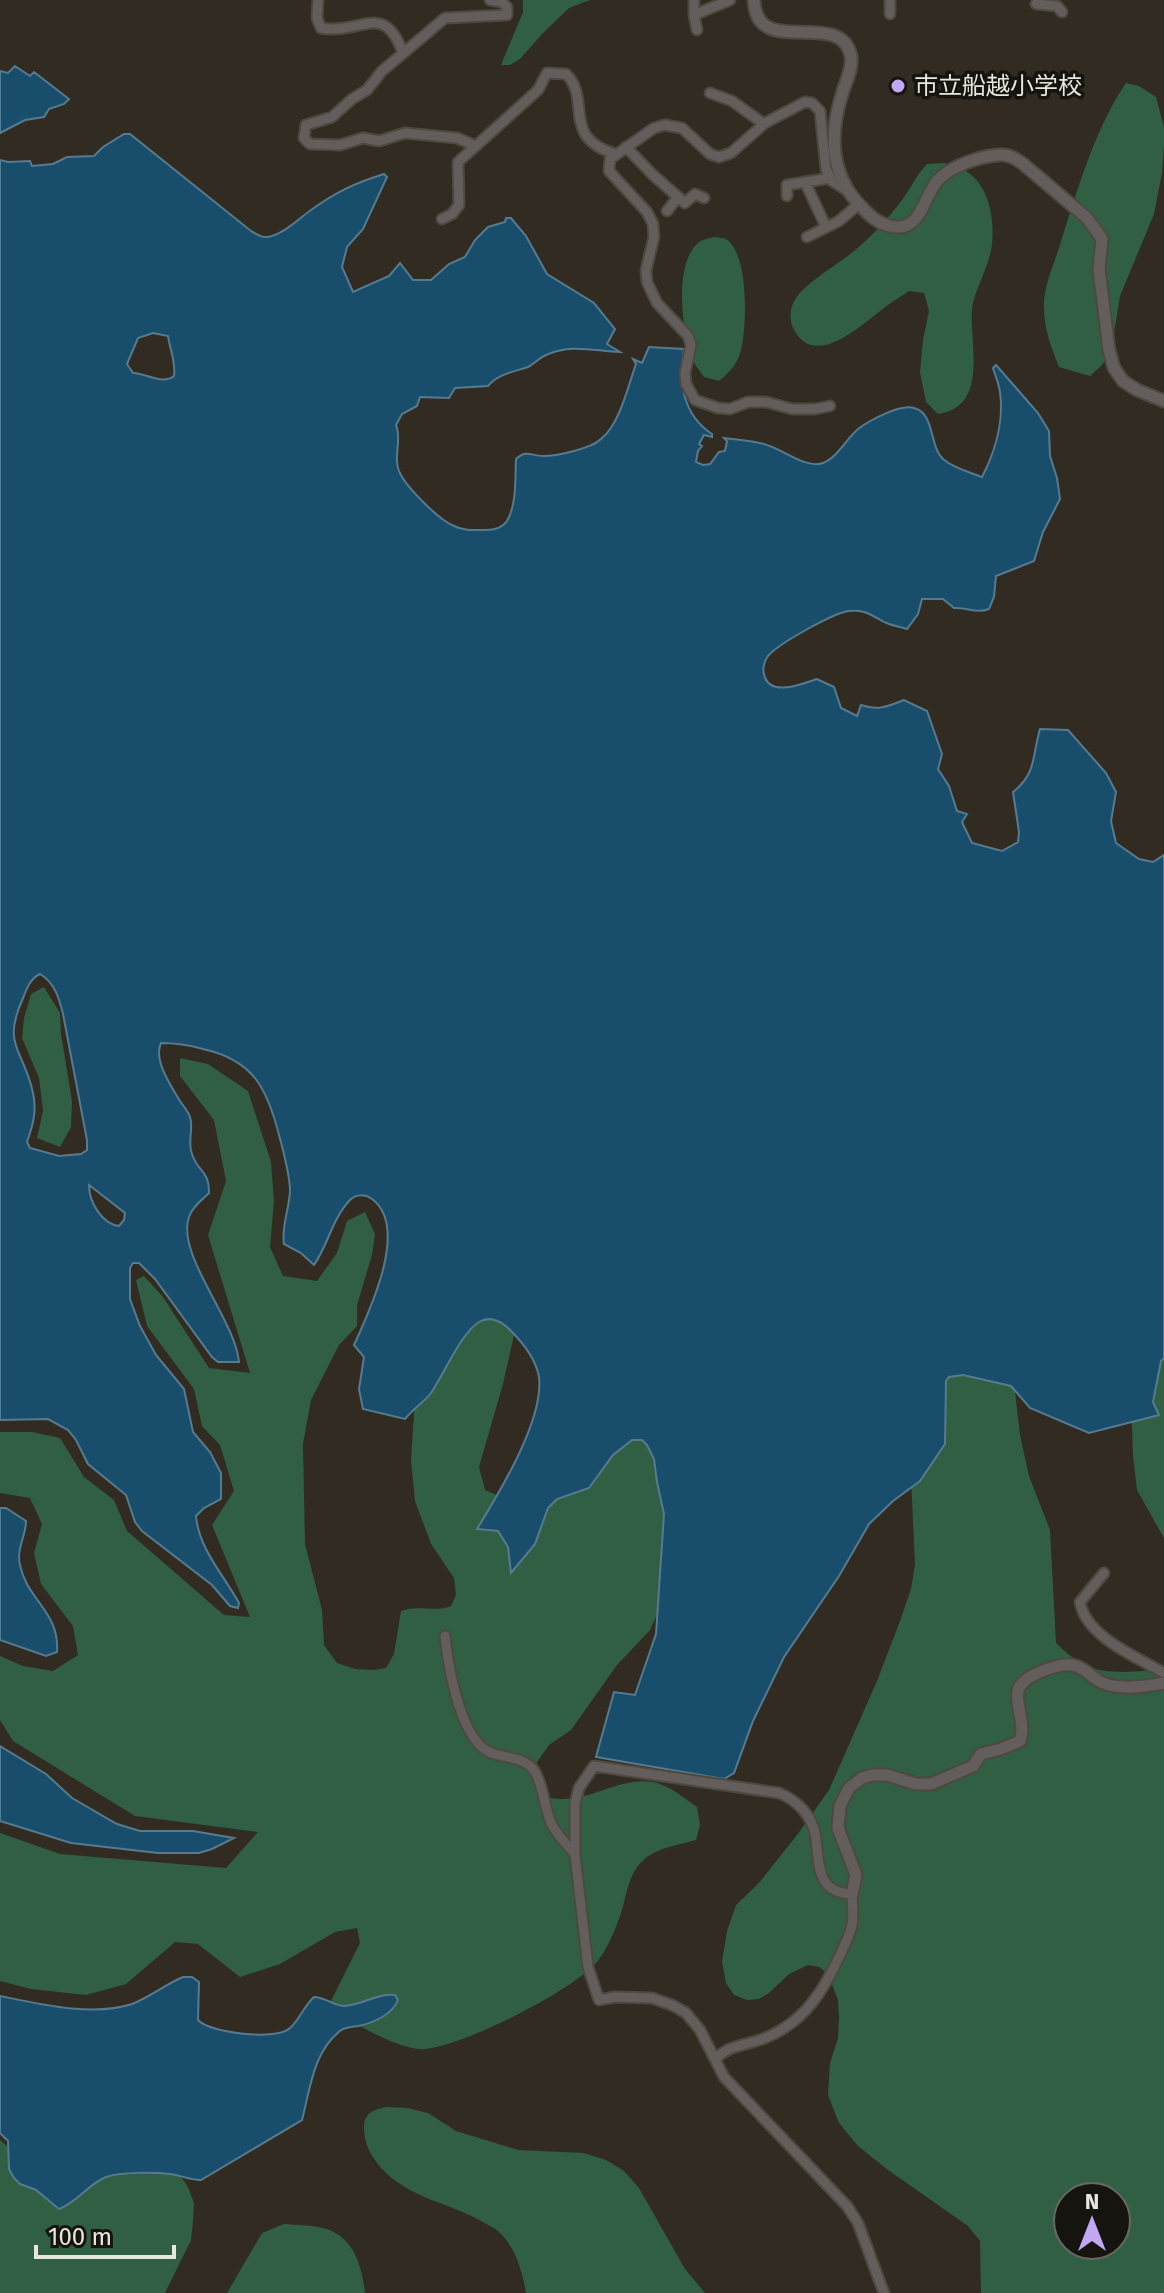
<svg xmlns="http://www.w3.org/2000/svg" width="1164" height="2293" viewBox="0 0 1164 2293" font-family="'Fira Sans','Noto Sans JP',sans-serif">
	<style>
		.green { fill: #315f44; fill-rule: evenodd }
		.water { fill: #194d6c; stroke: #577b8e; stroke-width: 2; fill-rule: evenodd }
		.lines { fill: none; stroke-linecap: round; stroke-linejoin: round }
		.minor-casing { stroke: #4e493f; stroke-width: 13 }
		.tertiary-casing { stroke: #4e493f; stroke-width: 15 }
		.minor { stroke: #635d5c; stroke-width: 9 }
		.tertiary { stroke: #635d5c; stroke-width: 11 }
		.poi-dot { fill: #c2a7f2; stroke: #16140f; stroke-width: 3 }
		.labels { text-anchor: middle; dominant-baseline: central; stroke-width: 7; stroke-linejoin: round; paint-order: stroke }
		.poi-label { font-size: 24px; fill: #e9e6df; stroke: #16140f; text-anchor: start }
	</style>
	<rect width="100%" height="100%" fill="#312b21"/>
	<path class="green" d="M523,0H590L569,8L542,34L520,59L510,65H501L523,12Z
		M1126,83L1139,86L1156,97L1164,127V144L1162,173L1154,214L1120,296L1111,352L1102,365L1090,376L1059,367C1051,347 1044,329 1044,307C1043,289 1053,266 1059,248C1076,194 1094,130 1126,83Z
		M944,163C949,165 956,166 962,169C988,181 995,217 992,244C990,264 978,283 973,303C966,335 993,406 938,414L926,402L920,372L923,340L929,311L924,293L909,291C901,296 892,302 884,308C861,325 814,371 793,328C788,316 791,303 799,294C816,275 843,262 861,245C875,233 888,218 899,204C910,191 915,176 927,164Z
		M714,237C717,237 724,238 726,239C749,253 747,327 741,350C738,363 729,373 719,381L704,377C699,370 693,363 691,355C682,328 674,266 697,244C702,239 707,239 714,237Z
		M44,987L60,1013L61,1034L72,1101L71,1127L60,1147L37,1138L43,1111L39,1078L22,1038L24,1018L31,994Z
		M180,1058L208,1064L248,1091L271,1162L274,1201L270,1247L283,1276L317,1281L337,1253L347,1221L365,1212L375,1234L372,1255L357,1305V1326L339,1345L311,1400L303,1444L305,1544L322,1610L324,1645L337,1663L355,1669L374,1670L386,1668L394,1654L401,1611C418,1604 435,1613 451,1606L456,1595L454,1578L431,1544L415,1501L411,1460L418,1353L479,1290L519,1313L503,1384L479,1467L485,1490L499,1496L661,1389L668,1590L650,1630L617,1665L571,1730L549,1745L537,1762L538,1777L547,1797C585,1807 616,1776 653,1782C669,1785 684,1798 697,1807L700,1825L696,1840C682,1844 663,1847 650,1855C628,1869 628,1892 621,1913C616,1928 609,1945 600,1958C580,1988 458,2049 422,2049C396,2049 350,2021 328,2007L360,1943L357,1928L335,1932L280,1964L240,1977L198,1944L175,1942L126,1984L86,1995L31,1989L0,1981V1833L60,1854L226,1868L258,1832L135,1816L13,1741L0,1720V1656L23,1666L53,1671L78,1655L73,1626L41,1584L34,1553L42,1524L30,1498L0,1493V1432H32L60,1438L84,1477L114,1500L127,1531L224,1615L250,1617L212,1525L234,1491L220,1445L202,1426L194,1389L147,1326L136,1280L144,1276L163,1297L209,1368L250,1373L208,1235L226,1181L214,1120L180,1076Z
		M1164,1305V1538L1137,1490L1133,1456L1130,1375Z
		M959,1337L1013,1375L1020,1435L1029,1476L1050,1530L1056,1643C1065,1652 1075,1660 1087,1666C1105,1675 1144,1672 1164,1668V2293H981L980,2241L968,2226L888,2170L858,2146L839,2123L828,2095L830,2063L838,2038L839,2019L838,2000L828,1974L819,1967L808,1965L789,1974L769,1993L759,1999L747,2000L734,1995L726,1983L722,1962L727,1931L736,1905L758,1884L797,1835L829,1790L877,1681L900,1621L911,1589L915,1565L911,1477ZM1068,2197H1116V2245H1068Z
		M386,2107L407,2108L428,2113L456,2131L518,2150L584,2153L606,2160L624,2171L639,2188L685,2269L705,2293H526C523,2273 515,2246 499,2232C495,2228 488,2225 483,2222C446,2201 412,2200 381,2168C371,2156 365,2145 364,2130C363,2114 372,2110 386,2107Z
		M0,2140L15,2153L173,2165L188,2187L194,2203L193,2221L191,2240L165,2293H0Z
		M284,2224C297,2225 311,2225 323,2228C353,2235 362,2265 365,2293H227L262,2233Z"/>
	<path class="water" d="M15,66L30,76L34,72L69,99L64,104L49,109L44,117L25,120L0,133V71L8,73Z
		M124,134H130L251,231C257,234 261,238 268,237C284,234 298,219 311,210C336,192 355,183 384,174L387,177L363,229L347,247L342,267L353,292L389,276L400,263L413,280H431L449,264L465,257L475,240L488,227L505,222L506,218H511L526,236L547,274L594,303L615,329L607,344L620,352C593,351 570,343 544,356C538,359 534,364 528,367C513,372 498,374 488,386L455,388L449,398L420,397L417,406L402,414L396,425C402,439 394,454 398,468C402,484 439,520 454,526C464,531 475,530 485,530C493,530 502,529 507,521C517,504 515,478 516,459C527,449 531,456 543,456C555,456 563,454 574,451C584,448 595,445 602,438C620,423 628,386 636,364L633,359L642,363L649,347L684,349C678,382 683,415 712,434V437L704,435L699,444L702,446L698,451L696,462L703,465L710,464L719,452L725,451L727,441L724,438C738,440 753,440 767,445C784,450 806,469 823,463C837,458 847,438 858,429C870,420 900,404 914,408C935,413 929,446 943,459C953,468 969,472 982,477C995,452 1004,421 1000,392C999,384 995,375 993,368L996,365L1038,413L1049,431L1050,456L1057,478L1060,499L1043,532L1034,561L996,576L994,597L989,609C976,614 967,607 954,608L943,599H922L918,614L907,629C901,627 895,626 889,624C873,618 869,609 849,611C833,613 778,644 768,656C764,662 762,667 764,674C769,698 802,684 817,679L834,687L841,708L857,716L861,705C878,711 889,706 904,700L927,711L942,754L938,769L949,786L957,811L967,814L962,822L972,843L1002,851L1018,842L1019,832L1013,792C1037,773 1032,756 1040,729L1068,730L1106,773L1116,792L1111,821L1116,843L1139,859L1153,862L1164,855V1358L1161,1361L1153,1402L1159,1415L1089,1433L1030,1408L1011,1386L963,1375L949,1377L946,1381L945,1444L920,1481L893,1501L869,1524L839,1576L784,1657L753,1721L734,1773L724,1779L596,1757L614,1692L635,1695L656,1634L664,1514L657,1482L654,1459L647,1445L642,1440H632L613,1455L589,1488L557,1499L548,1508L535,1544L511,1573L508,1547L498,1531L477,1529C499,1493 544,1420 539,1377C536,1360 523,1343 511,1331C503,1322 490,1315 479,1322C461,1333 444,1374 431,1393C424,1402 413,1409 405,1419L363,1409L359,1389L364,1357L354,1345C369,1312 410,1227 372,1199C365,1194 356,1194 350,1200C332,1219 328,1245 314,1265L301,1253L284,1244C281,1226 290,1208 290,1189C289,1171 284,1153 279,1135C267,1088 253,1060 203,1049C189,1045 176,1043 161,1043C153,1060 171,1086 180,1101C183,1106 188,1111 190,1117C194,1129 187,1141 192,1154C198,1173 209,1169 209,1193C202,1200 192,1207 189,1217C176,1255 235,1319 239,1362H218L212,1357L155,1279L139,1263H133L130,1268V1299L140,1326L156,1355L184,1389L193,1432L210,1452L221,1473V1499L204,1508L196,1516C199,1549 223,1574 239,1603L238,1608L230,1606L212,1585L142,1531L135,1522L126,1495L88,1464L76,1440L68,1430L48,1419L0,1420V160L8,162L30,161L32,166L53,164L67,157L94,156L103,147ZM153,333L168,336C170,350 176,362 174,376C162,385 149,374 133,373L127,364L138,338ZM40,974C55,983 59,998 63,1014L87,1140V1150L81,1154L59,1156L30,1148L27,1142C33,1125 37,1111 33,1093C24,1049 1,1047 23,998C27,988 30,979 40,974ZM89,1185L125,1213L124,1220L119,1226C102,1224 89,1202 89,1185Z
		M0,1508H6L26,1521C26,1536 16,1549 20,1565C27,1600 60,1612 57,1652L46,1656L0,1640Z
		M0,1746L46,1774L72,1798L117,1824L140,1831H193L234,1838L212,1849L199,1853H158L71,1843L0,1821Z
		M183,1977H192L199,1982L198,2020C209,2033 277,2041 290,2028C300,2019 304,2006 314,1997C325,1997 334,2006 344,2006C362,2005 378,1993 395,1995L398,2000C392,2015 373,2023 358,2026C352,2027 345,2027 340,2031C313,2052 310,2090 302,2120L201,2180C187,2180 182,2175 170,2174C154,2172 121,2172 106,2177C88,2184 77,2203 59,2209L36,2190L20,2184L14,2178L9,2169L8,2141L0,2133V1996C39,2004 93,2017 132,2004C150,1997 166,1984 183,1977Z"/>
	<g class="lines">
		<defs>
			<path id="minor" d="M318,0L317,18L321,28C361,35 384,0 403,53
				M694,0V15
				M890,0V14
				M1036,4L1057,6L1062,12
				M697,30L694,15L730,0
				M710,93L732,101L764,124
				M476,146L457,138L405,133L379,141L363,138L340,145L310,144L304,138L306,125L332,117L352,99L367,90L382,71L445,18L507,15V7L502,2L490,0
				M626,147L653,175L685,203L695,194L704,198
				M805,182L826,227
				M787,196V185L830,178
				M667,211L678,197
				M442,219L452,214L459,205L458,162L538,90L547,73L566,74C592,99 560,138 616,154
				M807,237L839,221L859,204
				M830,406L815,409H792L766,402H748L730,409L718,408L695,400L686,384L685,373L691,345L688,336L657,303L647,282L646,270L654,237L653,224L647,212L609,171L610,159L654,128L665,125L682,128L710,154L719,157L731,153L765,123L805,102L812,103L820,111L826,169L832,181L848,191
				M1104,1573L1080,1602C1086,1637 1137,1657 1164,1673
				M445,1636C448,1666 460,1740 491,1753C505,1758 527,1757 535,1772C544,1788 544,1808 552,1825C558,1836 567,1845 575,1854
				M716,2059C727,2045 749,2045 765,2038C805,2022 824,1990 841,1953C845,1944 850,1935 852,1925C854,1915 852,1904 852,1894C814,1893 820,1861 815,1833C811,1815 797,1800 779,1793L594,1766L579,1788L575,1803V1855L588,1967L599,2000L615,1997L652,1998L672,2005L686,2013L700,2030L724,2077L847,2206L858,2223L884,2293"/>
			<path id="tertiary" d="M754,0C756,61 840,6 851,56C853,68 846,81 843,91C830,130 829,169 856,201C868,214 877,225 896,227C922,229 924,195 938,180C951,166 980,156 999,155C1008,154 1015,158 1022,163L1087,218L1102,239L1099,269L1109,350L1114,368L1123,381L1137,390L1164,401
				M852,1894L856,1875L838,1828L840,1806L849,1788L862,1778L872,1775H887L916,1784H931L973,1766L981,1754L1001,1749L1020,1741C1027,1723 1012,1700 1020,1686C1028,1674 1063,1661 1076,1666C1086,1669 1093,1679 1103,1683C1121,1690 1145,1687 1164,1683"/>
		</defs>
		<use href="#minor" class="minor-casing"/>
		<use href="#tertiary" class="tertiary-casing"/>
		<use href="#minor" class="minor"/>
		<use href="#tertiary" class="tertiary"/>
	</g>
	<circle class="poi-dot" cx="898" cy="86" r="8"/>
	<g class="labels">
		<g class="poi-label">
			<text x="914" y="86">市立船越小学校</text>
		</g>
	</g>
	<g transform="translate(1092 2221)"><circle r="38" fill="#16140f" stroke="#6a6862" stroke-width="2"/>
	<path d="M0-6L14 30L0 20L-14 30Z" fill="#c2a7f2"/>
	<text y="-12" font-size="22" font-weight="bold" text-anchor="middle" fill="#e9e6df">N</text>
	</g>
	<path d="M36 2245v12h138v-12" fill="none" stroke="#e9e6df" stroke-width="4"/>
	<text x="48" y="2245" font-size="24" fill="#e9e6df" stroke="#16140f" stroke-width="6" paint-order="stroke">100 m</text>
</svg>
